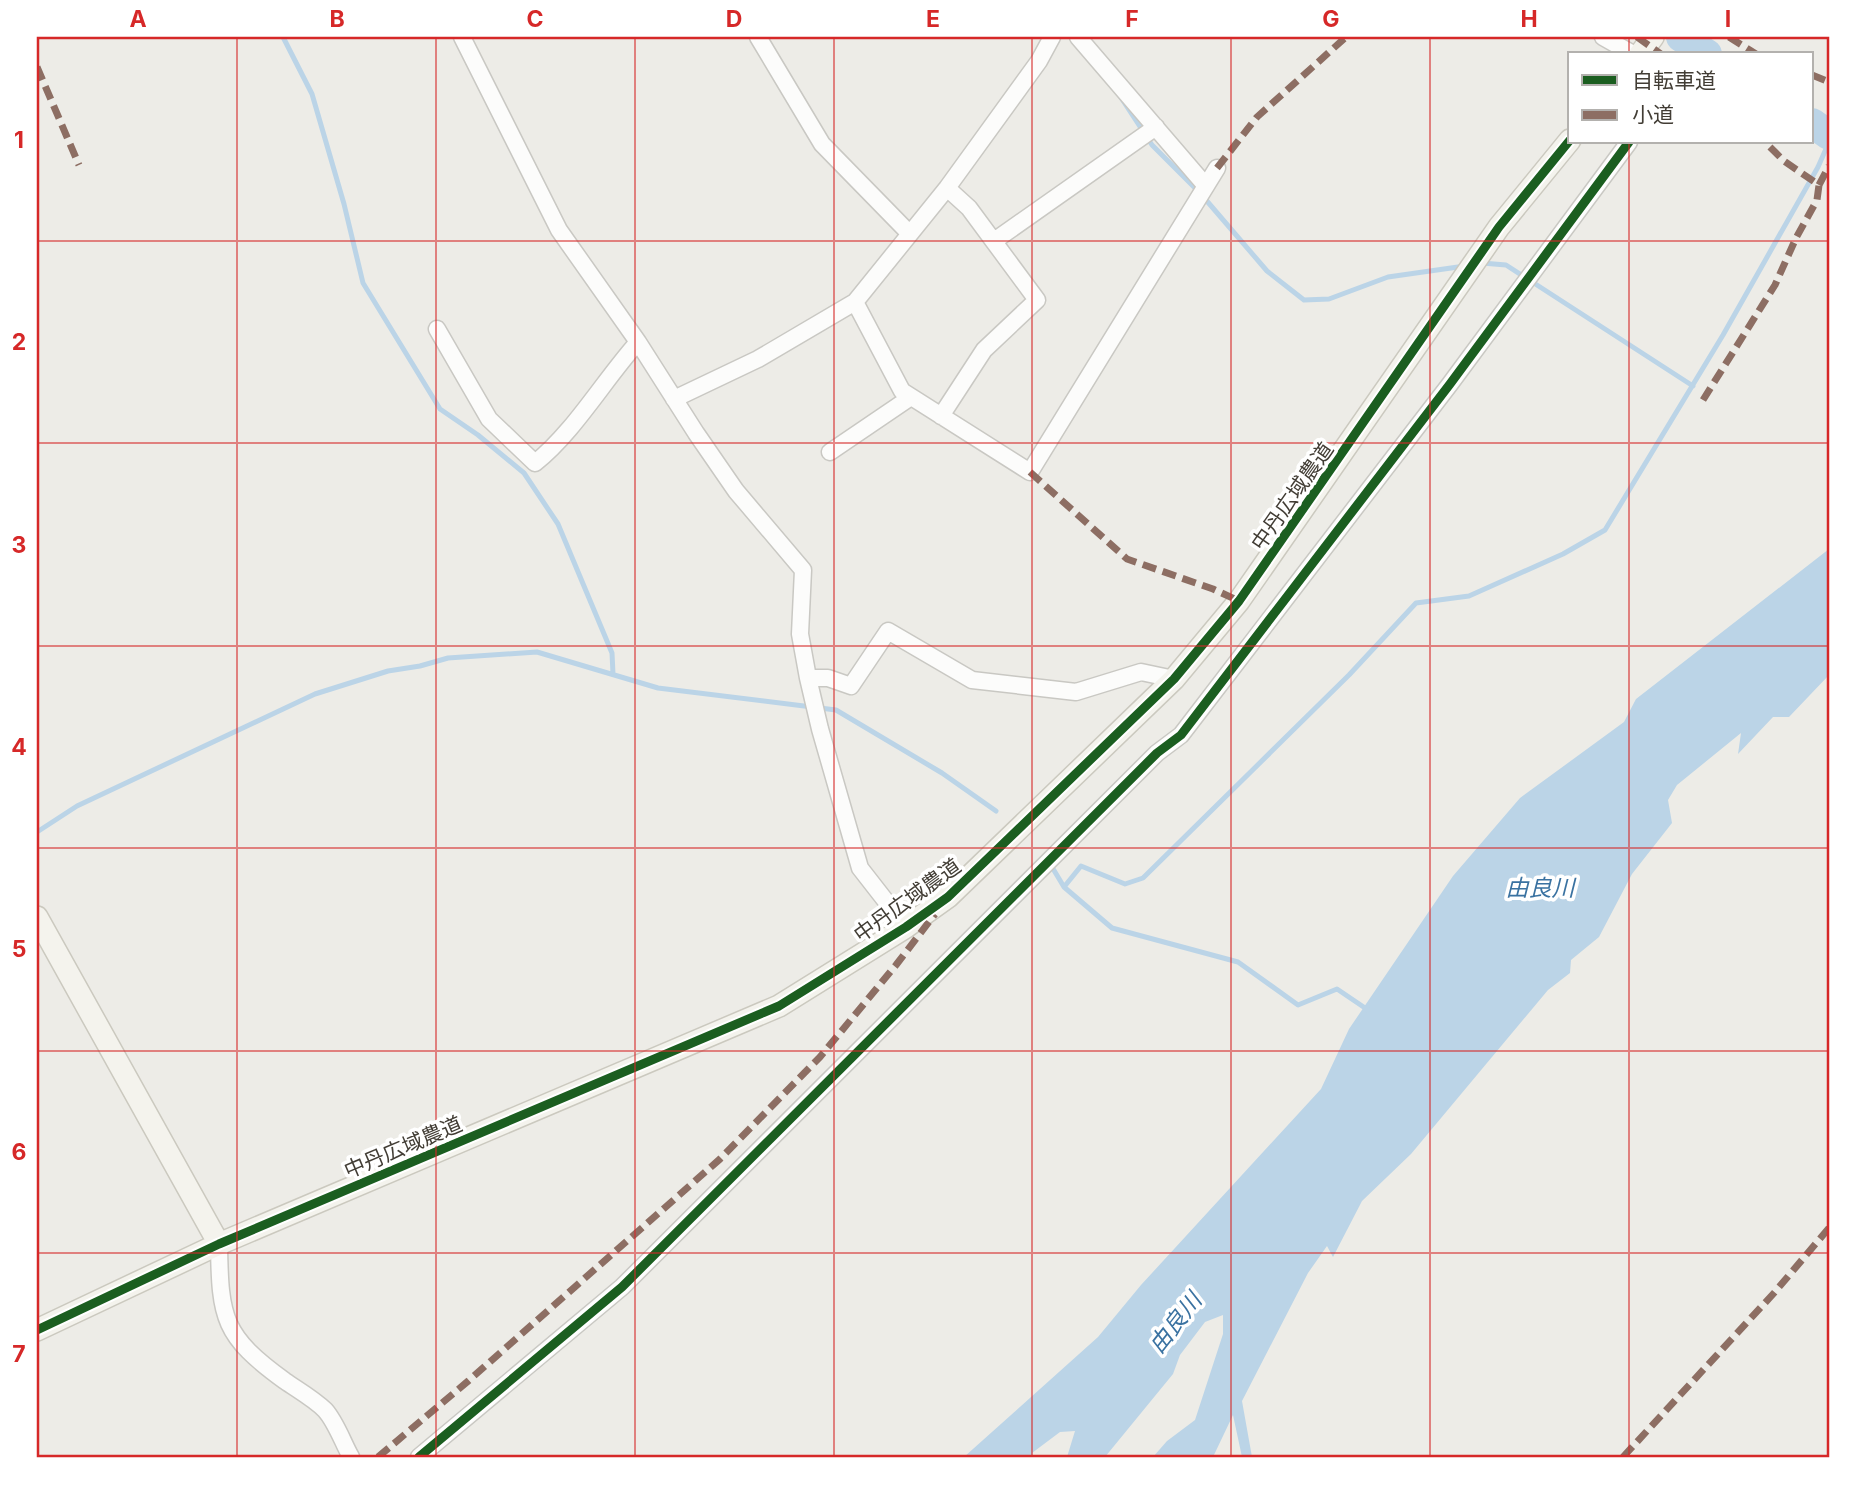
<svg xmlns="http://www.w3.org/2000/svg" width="1866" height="1494" viewBox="0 0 1866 1494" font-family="Inter,'Noto Sans JP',sans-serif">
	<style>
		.water { fill: #bbd4e7 }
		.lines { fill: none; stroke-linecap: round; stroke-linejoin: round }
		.stream { stroke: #bbd4e7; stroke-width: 5 }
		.river { stroke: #bbd4e7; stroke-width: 30 }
		.street-casing { stroke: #c9c8c3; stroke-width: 19 }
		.secondary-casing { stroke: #cbc9bf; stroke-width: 24 }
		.street { stroke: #fcfcfb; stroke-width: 16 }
		.secondary { stroke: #f4f3ed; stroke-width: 21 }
		.quiet { stroke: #8d6e63; stroke-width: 7; stroke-dasharray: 14 7; stroke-linecap: butt }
		.cycleway-casing { stroke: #fff; stroke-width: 13 }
		.cycleway { stroke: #1b5e20; stroke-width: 9 }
		.grid { fill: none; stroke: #d62828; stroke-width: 2; stroke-opacity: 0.55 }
		.labels { text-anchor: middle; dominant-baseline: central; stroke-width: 7; stroke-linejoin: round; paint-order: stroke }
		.street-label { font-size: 21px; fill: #423d35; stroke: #fff }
		.water-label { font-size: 23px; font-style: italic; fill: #3a72a1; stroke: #fff }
		.neatline { fill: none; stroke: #d62828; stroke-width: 2.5 }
		.grid-label { font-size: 23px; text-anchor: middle; font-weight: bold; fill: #d62828 }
	</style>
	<rect width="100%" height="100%" fill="#edece7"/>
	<path class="water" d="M1829,549V675L1789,717H1773L1738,754L1741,733L1677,785L1668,800L1672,823L1632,874L1599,937L1571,960L1570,973L1548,990L1411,1154L1362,1201L1333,1257L1327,1246L1308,1273L1242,1401L1252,1457H1242L1233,1415L1213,1457H1153L1167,1441L1195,1420L1223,1334V1315L1205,1322L1180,1355L1173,1374L1105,1457H1067L1075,1431L1060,1432L1032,1453L1033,1457H964L1098,1337L1141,1285L1321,1089L1349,1029L1453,876L1520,798L1624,722L1636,699Z"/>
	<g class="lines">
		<path class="stream" d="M283,37L312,94L344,204L363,283L440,409L478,435L524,473L558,524L612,653L613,674
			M1120,96L1152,145L1200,193L1267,271L1304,300L1329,299L1388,277L1465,266
			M1482,263L1506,265L1693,386
			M37,832L77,806L315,694L388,671L420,666L448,658L537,652L658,688L836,710L942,773L996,811
			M1049,862L1064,887L1112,928L1238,962L1298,1005L1337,989L1368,1010
			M1064,887L1081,866L1125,884L1143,878L1349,675L1416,603L1469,596L1563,554L1605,530L1723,335L1818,167L1829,142"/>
		<path class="river" d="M1681,37L1707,54
			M1812,123L1829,135"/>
		<defs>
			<path id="street" d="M462,37L559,230L638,342L696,433L736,491L803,570L800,634L808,678L820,729L860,868L906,927
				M758,37L822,144L910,234
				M1078,37L1206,186
				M1603,37L1633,54
				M994,241L1156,127
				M855,302L902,391L1030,472L1217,168
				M437,329L489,419L535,463C574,432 604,380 638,342
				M674,399L758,359L855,302L947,188L1039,61L1052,37
				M941,416L984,350L1037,300L969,208L947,188
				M830,452L911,397
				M808,678H828L851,686L888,631L972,680L1076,692L1141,672L1174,679
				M219,1244C220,1319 223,1336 285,1381C298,1390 314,1399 325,1410C336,1422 343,1443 351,1457
				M419,1457L622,1287L1157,753L1181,735L1450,384L1629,142"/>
			<path id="secondary" d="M1640,54L1653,37
				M37,917L219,1244
				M37,1330L219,1244L779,1006L906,927L948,897L1174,679L1239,601L1499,227L1570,140"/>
		</defs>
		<use href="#street" class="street-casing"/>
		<use href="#secondary" class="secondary-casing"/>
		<use href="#street" class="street"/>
		<use href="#secondary" class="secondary"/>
		<path class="quiet" d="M1637,37L1661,54
			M1729,37L1756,54
			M37,67L79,165
			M1812,75L1829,82
			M1217,168L1257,117L1346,37
			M1819,185L1829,166
			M1703,400L1775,285L1796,238L1817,200L1819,185L1784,161L1765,142
			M1030,472L1127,559L1213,589L1239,601
			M378,1457L467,1382L720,1159L820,1057L896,965L935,914
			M1623,1457L1774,1293L1829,1228"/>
		<defs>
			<path id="cycleway" d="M37,1330L219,1244L779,1006L906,927L948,897L1174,679L1239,601L1499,227L1570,140
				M419,1457L622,1287L1157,753L1181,735L1450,384L1629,142"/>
		</defs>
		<use href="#cycleway" class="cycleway-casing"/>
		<use href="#cycleway" class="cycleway"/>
	</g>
	<path class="grid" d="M237,37V1457M436,37V1457M635,37V1457M834,37V1457M1032,37V1457M1231,37V1457M1430,37V1457M1629,37V54M1629,142V1457M37,241H1829M37,443H1829M37,646H1829M37,848H1829M37,1051H1829M37,1253H1829"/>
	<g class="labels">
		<g class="street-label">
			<text transform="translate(1292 496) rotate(-55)">中丹広域農道</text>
			<text transform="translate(907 900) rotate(-36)">中丹広域農道</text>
			<text transform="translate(403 1147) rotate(-23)">中丹広域農道</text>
		</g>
		<g class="water-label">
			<text x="1540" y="888">由良川</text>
			<text transform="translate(1175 1323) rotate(-52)">由良川</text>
		</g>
	</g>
	<rect width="1866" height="1494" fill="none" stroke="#ffffff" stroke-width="77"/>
	<rect x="1568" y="52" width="245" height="91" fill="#ffffff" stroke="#b3b1ae" stroke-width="2"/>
	<rect x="1582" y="75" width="35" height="10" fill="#1b5e20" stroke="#b3b1ae" stroke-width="2"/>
	<text x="1632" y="88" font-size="21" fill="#423d35">自転車道</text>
	<rect x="1582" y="110" width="35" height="10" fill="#8d6e63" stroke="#b3b1ae" stroke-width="2"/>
	<text x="1632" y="122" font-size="21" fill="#423d35">小道</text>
	<rect x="38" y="38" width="1790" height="1418" class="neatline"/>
	<g class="grid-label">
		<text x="138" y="27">A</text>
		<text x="337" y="27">B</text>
		<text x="535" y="27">C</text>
		<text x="734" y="27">D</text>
		<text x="933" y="27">E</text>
		<text x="1132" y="27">F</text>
		<text x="1331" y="27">G</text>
		<text x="1529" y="27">H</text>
		<text x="1728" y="27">I</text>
		<text x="19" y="148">1</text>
		<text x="19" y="350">2</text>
		<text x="19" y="553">3</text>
		<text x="19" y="755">4</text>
		<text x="19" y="957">5</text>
		<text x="19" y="1160">6</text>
		<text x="19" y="1362">7</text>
	</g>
</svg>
